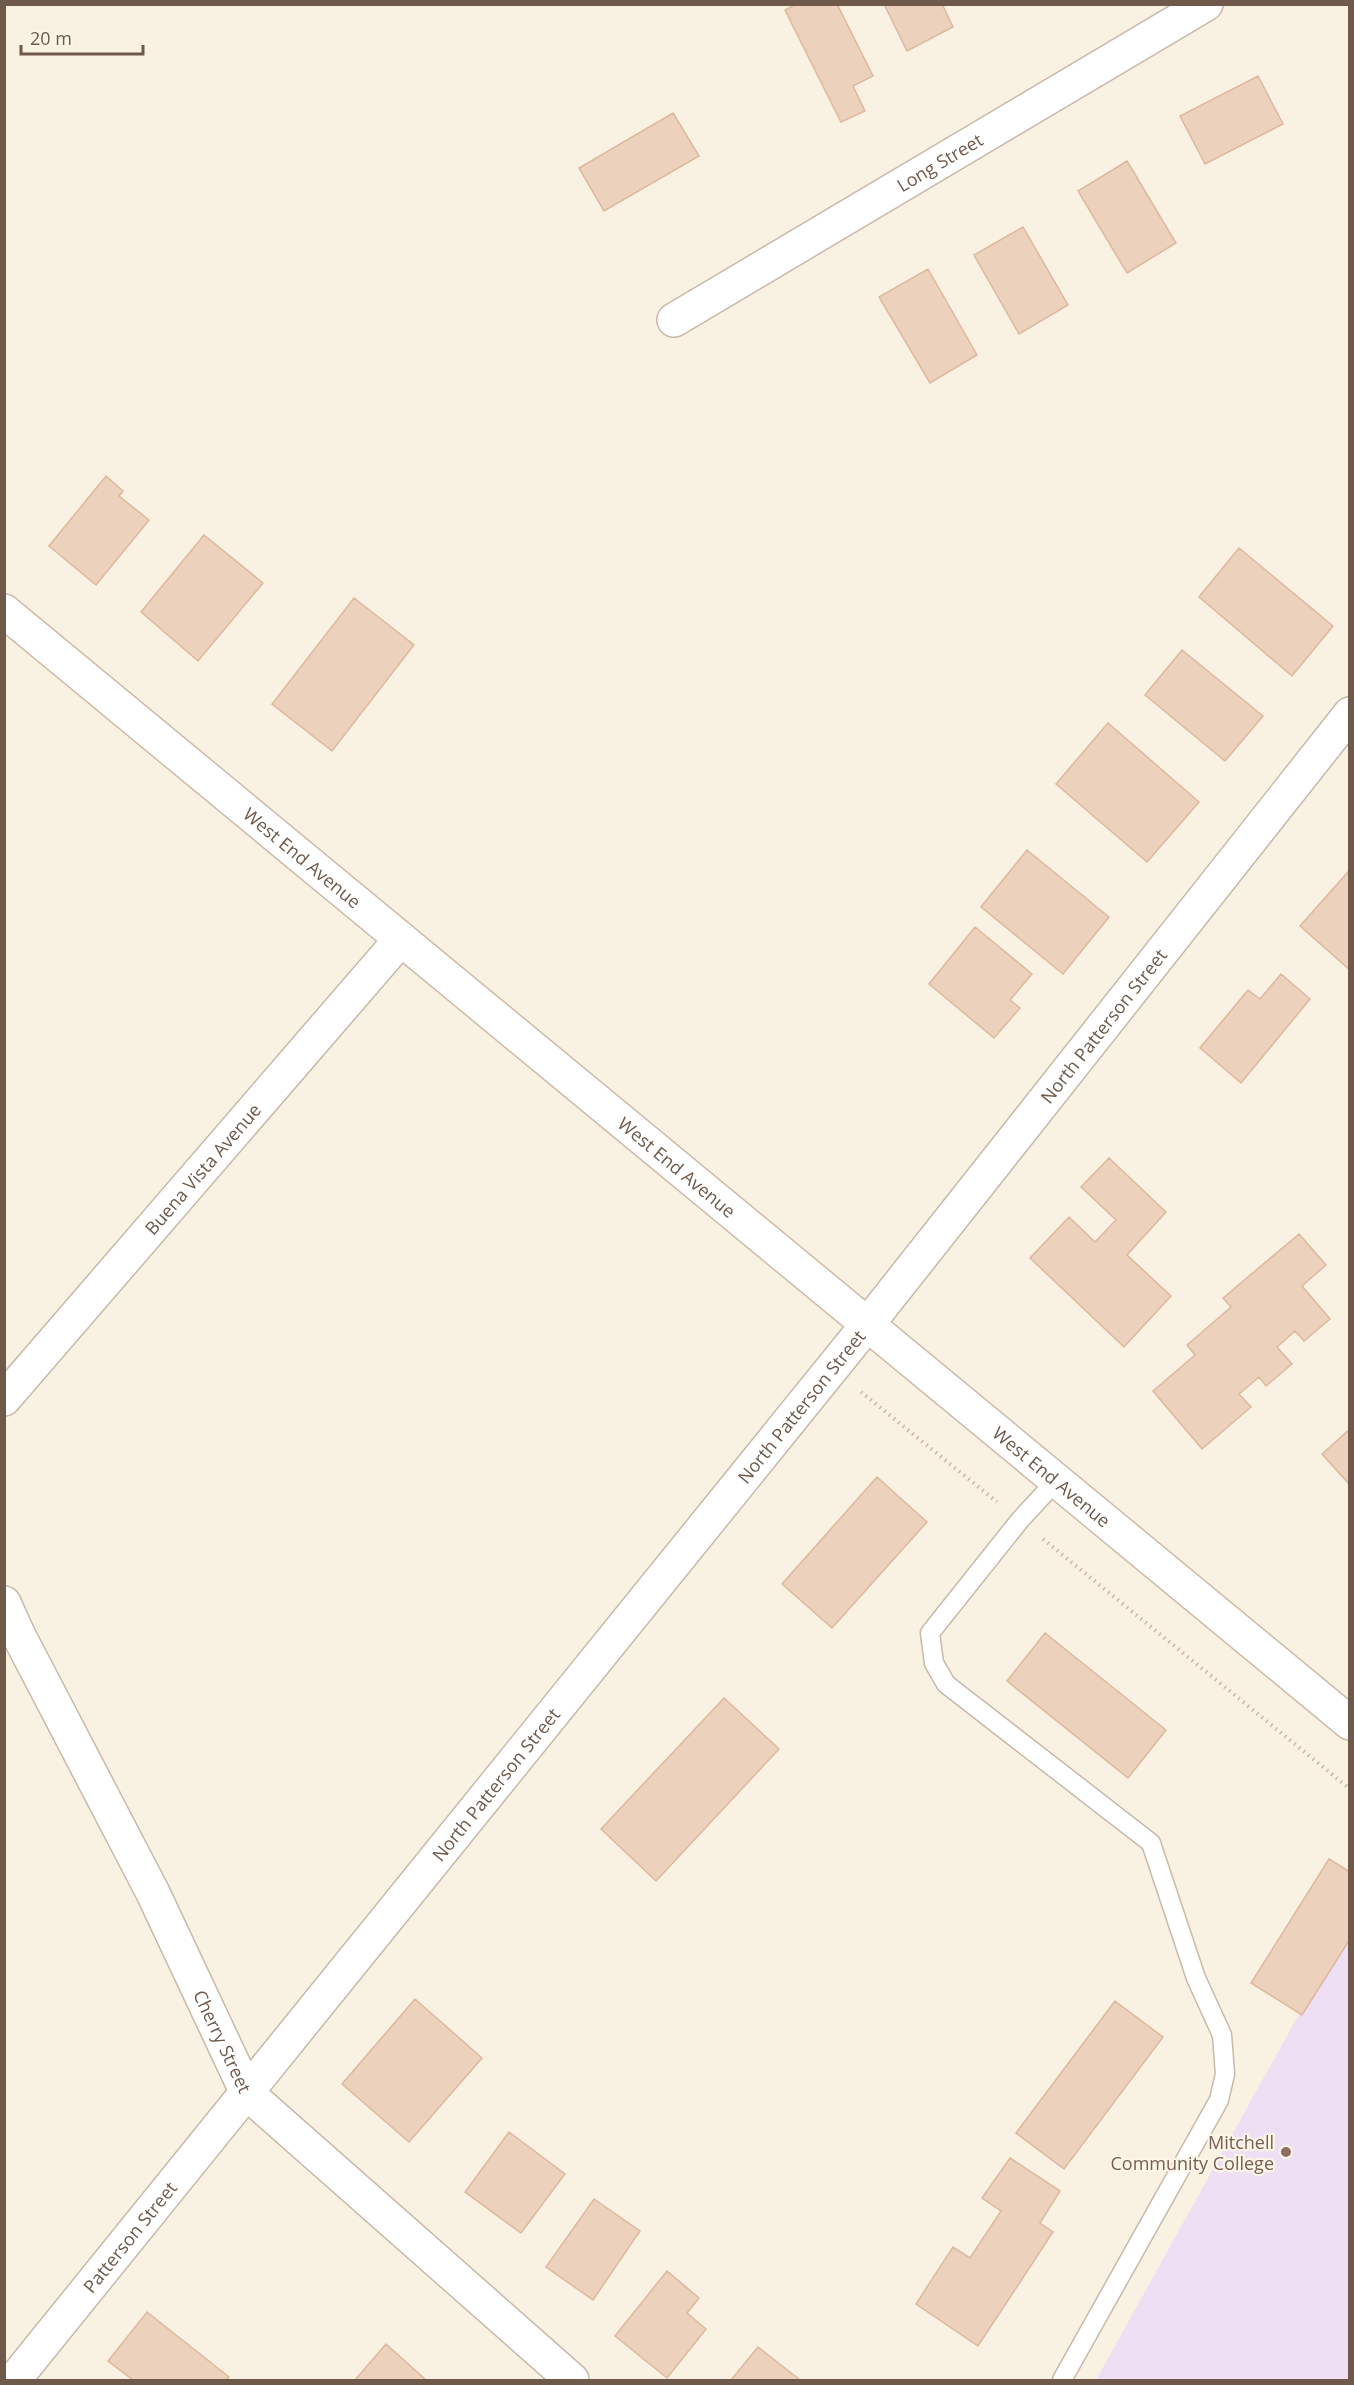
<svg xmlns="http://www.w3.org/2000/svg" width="1354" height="2385" viewBox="0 0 1354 2385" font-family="'Open Sans',sans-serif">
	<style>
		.education { fill: #eedff5 }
		.building { fill: #ecd1bc; stroke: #ddb89e; stroke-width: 1.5 }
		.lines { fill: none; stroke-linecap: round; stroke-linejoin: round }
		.lane-casing { stroke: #c8b9aa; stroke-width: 21 }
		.street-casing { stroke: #c8b9aa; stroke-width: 36 }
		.secondary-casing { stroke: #cebbaa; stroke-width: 36 }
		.path { stroke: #d0b4a0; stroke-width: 4; stroke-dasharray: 1.5 4.5; stroke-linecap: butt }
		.lane { stroke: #fff; stroke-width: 18 }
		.street { stroke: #fff; stroke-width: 33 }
		.secondary { stroke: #fff; stroke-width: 33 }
		.education-dot { fill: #8d6e63; stroke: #fdf5e7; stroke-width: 2 }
		.labels { text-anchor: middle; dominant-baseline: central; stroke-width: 4.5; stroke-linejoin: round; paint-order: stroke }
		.street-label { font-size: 18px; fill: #6e594b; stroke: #fdf5e7 }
		.education-label { font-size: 18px; fill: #785e54; stroke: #fdf5e7; text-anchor: end }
	</style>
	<rect width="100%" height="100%" fill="#f9f1e2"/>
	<path class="education" d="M1349,1924V2380H1096Z"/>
	<path class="building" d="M796,4H837L873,76L853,86L865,111L841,122L785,10Z
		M884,4H942L953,27L907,51Z
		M1258,76L1283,124L1205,164L1180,116Z
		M673,113L699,156L604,211L579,168Z
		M1127,161L1176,243L1127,273L1078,191Z
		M1023,227L1068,305L1019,334L974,255Z
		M928,269L977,355L930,383L879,297Z
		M106,476L123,491L119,496L149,520L96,585L49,546Z
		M204,535L263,583L198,661L141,612Z
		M1239,548L1333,626L1292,676L1199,597Z
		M354,598L414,645L332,751L272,704Z
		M1182,650L1263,716L1225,761L1145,695Z
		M1108,723L1199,802L1147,862L1056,784Z
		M1027,850L1109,917L1063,974L981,907Z
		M1348,872L1350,873V970L1300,926Z
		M975,927L1032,974L1010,1000L1020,1008L994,1038L929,984Z
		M1281,974L1310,999L1241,1083L1200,1048L1248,990L1260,999Z
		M1109,1158L1166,1212L1127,1255L1171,1296L1124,1347L1030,1258L1069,1217L1095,1242L1116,1220L1081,1187Z
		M1299,1234L1326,1265L1302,1286L1330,1319L1304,1341L1295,1331L1277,1347L1292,1364L1266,1386L1259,1377L1239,1394L1251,1407L1202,1449L1153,1391L1195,1355L1187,1345L1231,1307L1223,1298Z
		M1350,1429V1485L1322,1454Z
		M877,1477L927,1522L832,1628L782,1584Z
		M1045,1633L1166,1730L1128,1778L1007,1681Z
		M724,1698L779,1749L656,1881L601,1829Z
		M1329,1859L1350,1872V1939L1302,2015L1251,1983Z
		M415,1999L482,2058L409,2142L342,2084Z
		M1115,2001L1163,2037L1064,2169L1016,2133Z
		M509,2132L565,2174L521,2233L465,2192Z
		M1010,2158L1060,2191L1040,2223L1053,2232L978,2346L916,2304L953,2247L970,2258L1001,2211L982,2198Z
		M594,2199L640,2231L593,2300L546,2267Z
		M667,2271L699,2298L687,2313L706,2329L667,2378L615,2336Z
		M147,2312L229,2377L226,2380H133L108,2361Z
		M386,2344L426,2380H355Z
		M758,2347L800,2380H731Z"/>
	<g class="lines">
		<defs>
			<path id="lane" d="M1056,1481L1020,1520L930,1633L934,1663L946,1684L1151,1843L1196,1978L1222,2035L1225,2074L1219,2100L1062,2380"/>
			<g id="street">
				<path id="s1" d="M674,320L1206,4"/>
				<path id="s2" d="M4,1399L401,939"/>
				<path id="s3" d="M4,1603L19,1636L153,1893L247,2093L572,2380"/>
				<path id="s4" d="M14,2380L867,1325L1350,714"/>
			</g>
			<g id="secondary">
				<path id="s5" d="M4,611L1350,1723"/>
			</g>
		</defs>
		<use href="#lane" class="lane-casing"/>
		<use href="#street" class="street-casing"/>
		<use href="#secondary" class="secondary-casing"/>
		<path class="path" d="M861,1392L997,1502
			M1043,1539L1350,1789"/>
		<use href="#lane" class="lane"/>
		<use href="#street" class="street"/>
		<use href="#secondary" class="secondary"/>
	</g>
	<circle class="education-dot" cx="1286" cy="2152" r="6"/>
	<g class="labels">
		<g class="street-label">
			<text stroke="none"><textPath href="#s1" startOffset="309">Long Street</textPath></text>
			<text stroke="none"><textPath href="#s5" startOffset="387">West End Avenue</textPath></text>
			<text stroke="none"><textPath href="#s4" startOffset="1738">North Patterson Street</textPath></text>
			<text stroke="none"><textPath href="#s5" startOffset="873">West End Avenue</textPath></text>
			<text stroke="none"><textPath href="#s2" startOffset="304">Buena Vista Avenue</textPath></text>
			<text stroke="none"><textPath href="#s4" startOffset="1252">North Patterson Street</textPath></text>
			<text stroke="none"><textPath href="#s5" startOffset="1359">West End Avenue</textPath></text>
			<text stroke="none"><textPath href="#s4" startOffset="766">North Patterson Street</textPath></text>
			<text stroke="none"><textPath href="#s3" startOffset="490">Cherry Street</textPath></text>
			<text stroke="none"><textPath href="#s4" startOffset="184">Patterson Street</textPath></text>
		</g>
		<g class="education-label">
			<text x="1274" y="2142">Mitchell<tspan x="1274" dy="21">Community College</tspan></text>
		</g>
	</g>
	<rect width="1354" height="2385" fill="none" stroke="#6e594b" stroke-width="12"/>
	<path d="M21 45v9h122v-9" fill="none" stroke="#6e594b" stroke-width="3"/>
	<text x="30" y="45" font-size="18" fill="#6e594b" stroke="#fdf5e7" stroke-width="4.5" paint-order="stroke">20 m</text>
</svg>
